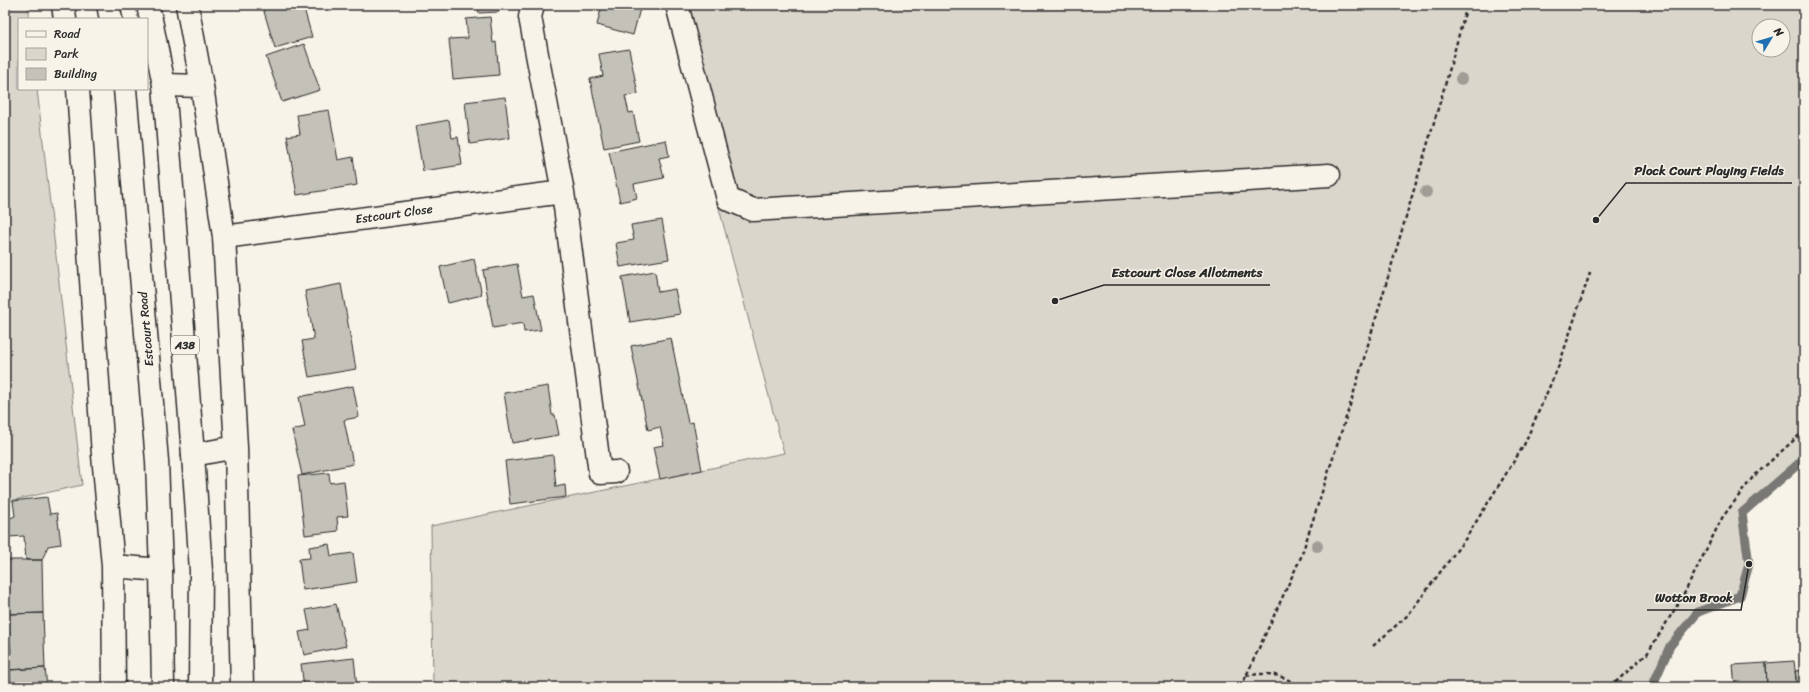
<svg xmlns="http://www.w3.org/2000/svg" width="1809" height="692" viewBox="0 0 1809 692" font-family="Sriracha,sans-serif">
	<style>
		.green { fill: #dad6cc; stroke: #82807c; fill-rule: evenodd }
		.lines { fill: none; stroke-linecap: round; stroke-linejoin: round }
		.stream { stroke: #7a7874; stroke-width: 9 }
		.building { fill: #c4c1b9; stroke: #2b2b2b }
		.minor-casing { stroke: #2b2b2b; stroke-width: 25 }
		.major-casing { stroke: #2b2b2b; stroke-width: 25 }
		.path { stroke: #2b2b2b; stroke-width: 2.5; stroke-dasharray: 4 3; stroke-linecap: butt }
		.minor { stroke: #f7f3e8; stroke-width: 22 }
		.major { stroke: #f7f3e8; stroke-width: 22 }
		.tree { fill: #9f9d96 }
		.labels { text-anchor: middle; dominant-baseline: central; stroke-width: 3; stroke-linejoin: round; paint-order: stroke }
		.shield { fill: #f7f3e8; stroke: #686764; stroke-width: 1 }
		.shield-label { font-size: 11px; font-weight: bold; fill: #2b2b2b }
		.street-label { font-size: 12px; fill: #2b2b2b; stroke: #f7f3e8 }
		.leader { fill: none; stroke: #2b2b2b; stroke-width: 1.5 }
		.callout-dot { fill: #2b2b2b; stroke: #f7f3e8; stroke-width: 1.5 }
		.callout-label { font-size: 13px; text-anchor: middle; font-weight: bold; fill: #2b2b2b; stroke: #f7f3e8; stroke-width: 3; stroke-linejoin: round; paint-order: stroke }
	</style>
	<rect width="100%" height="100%" fill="#f7f3e8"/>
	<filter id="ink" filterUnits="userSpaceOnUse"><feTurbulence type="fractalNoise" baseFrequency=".025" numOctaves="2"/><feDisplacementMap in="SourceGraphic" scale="8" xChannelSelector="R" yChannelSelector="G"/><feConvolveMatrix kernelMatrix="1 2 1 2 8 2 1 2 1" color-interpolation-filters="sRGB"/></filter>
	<g filter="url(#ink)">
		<path class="green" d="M5,5H28L30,19H19V89H37L82,485L5,502Z
			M665,5H1804V459L1743,513L1749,564L1740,596L1698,612L1670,646L1652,687H433L431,526L784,453ZM1759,26H1783V50H1759Z"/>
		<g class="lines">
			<path class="stream" d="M1652,687L1670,646L1698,612L1740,596L1749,564L1742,513L1804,459"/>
		</g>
		<path class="building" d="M262,5H303L312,37L275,48Z
			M478,5H498L499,12L479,13Z
			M602,5H641L633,35L597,25Z
			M490,17L493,43L496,42L499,75L453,79L449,39L468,38L466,19Z
			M304,44L320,90L282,102L266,57Z
			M629,49L638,94L625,96L629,113L633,112L639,141L604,148L590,79L603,76L599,54Z
			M505,97L510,138L470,144L465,102Z
			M329,110L338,160L353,157L357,185L297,195L287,136L300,134L297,115Z
			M449,120L452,138L458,137L462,165L423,171L415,126Z
			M666,140L669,156L659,158L664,178L634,184L637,198L620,202L609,152Z
			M662,220L669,259L620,267L616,243L634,240L631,225Z
			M474,259L482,295L448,303L440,267Z
			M517,264L523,296L534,294L541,330L524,332L523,323L493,328L483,270Z
			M655,271L658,292L675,289L680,314L630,322L622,277Z
			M341,284L356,369L309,377L302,341L314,339L305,291Z
			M671,338L688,423L693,422L702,470L660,479L653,447L664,445L660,427L648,430L631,346Z
			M353,386L359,417L344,420L353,464L302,475L292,430L305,427L299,397Z
			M548,386L552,415H555L559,435L512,443L504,393Z
			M553,455L556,487L565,485L566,497L510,504L505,461Z
			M329,473L330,483L344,481L348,516L337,517L338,531L305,535L298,476Z
			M47,497L50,514L57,513L61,544L48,546L42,560H26L24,536L9,537L8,519L15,516L13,501Z
			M329,544L331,556L353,553L357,582L303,590L299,559L310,558L309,547Z
			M7,560H42L43,613L8,614Z
			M336,604L346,646L304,655L299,632L310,630L306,610Z
			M43,613L45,668L5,670V654L11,653L8,614Z
			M354,658L357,687H304L301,664Z
			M1794,661L1797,687H1767L1766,663Z
			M1766,663L1767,687H1735L1733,665Z
			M45,668L47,687H11L10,670Z
			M1802,670L1804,687H1797L1795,671Z"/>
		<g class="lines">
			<defs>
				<path id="minor" d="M63,5L65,19
					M187,5L202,86L224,237L236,447L242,687
					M533,5L530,17L563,192L600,473L616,472
					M677,5L728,199L753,210L1329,175
					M164,85L202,86
					M78,89L103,455L113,566L114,687
					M224,237L563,192
					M193,455L236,447
					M113,566L161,570"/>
				<path id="major" d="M108,5L111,19
					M148,5L164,85L193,455L201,571L200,687
					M125,89L157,461L161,570L163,687"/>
			</defs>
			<use href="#minor" class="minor-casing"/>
			<use href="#major" class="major-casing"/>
			<path class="path" d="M1373,646L1408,615L1466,538L1524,445L1559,365L1591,270
				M1246,676C1273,671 1279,675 1302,687
				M1241,687L1301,557L1351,402L1448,75L1467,5
				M1610,687L1647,654L1683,596L1722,518L1753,477L1804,431"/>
			<use href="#minor" class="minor"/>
			<use href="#major" class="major"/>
		</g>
		<g class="tree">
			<circle cx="1461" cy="79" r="6"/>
			<circle cx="1426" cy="192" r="6"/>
			<circle cx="1317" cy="546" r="6"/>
		</g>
	</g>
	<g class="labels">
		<rect class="shield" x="171" y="336" width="28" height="18" rx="3"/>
		<g class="shield-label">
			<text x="185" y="345">A38</text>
		</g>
		<g class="street-label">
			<text transform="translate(394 214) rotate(-8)">Estcourt Close</text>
			<text transform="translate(146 329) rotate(-95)">Estcourt Road</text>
		</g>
	</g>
	<path class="leader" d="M1596 220L1626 183H1792M1055 301L1104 285H1270M1749 564L1741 610H1647"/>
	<g class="callout-dot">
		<circle cx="1596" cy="220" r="4"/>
		<circle cx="1055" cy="301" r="4"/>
		<circle cx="1749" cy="564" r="4"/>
	</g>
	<g class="callout-label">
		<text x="1709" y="175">Plock Court Playing Fields</text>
		<text x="1187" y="277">Estcourt Close Allotments</text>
		<text x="1694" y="602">Wotton Brook</text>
	</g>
	<rect width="1809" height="692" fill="none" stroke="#f7f3e8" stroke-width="20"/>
	<rect x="10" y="10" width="1789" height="672" fill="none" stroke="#2b2b2b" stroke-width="1.5" filter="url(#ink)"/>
	<rect x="18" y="18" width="130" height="72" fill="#f7f3e8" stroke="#a5a39c"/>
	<rect x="26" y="31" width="20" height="6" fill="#f7f3e8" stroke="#a5a39c"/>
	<text x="54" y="38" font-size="12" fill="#2b2b2b">Road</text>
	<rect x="26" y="48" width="20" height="12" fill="#dad6cc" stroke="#a5a39c"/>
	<text x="54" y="58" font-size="12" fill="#2b2b2b">Park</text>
	<rect x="26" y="68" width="20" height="12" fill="#c4c1b9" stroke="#a5a39c"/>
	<text x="54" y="78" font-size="12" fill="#2b2b2b">Building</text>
	<g transform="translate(1771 38) rotate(52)"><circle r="19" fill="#f7f3e8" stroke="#a5a39c"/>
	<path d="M0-3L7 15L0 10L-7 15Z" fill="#1f6fb2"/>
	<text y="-6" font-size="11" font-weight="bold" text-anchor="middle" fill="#2b2b2b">N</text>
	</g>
</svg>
